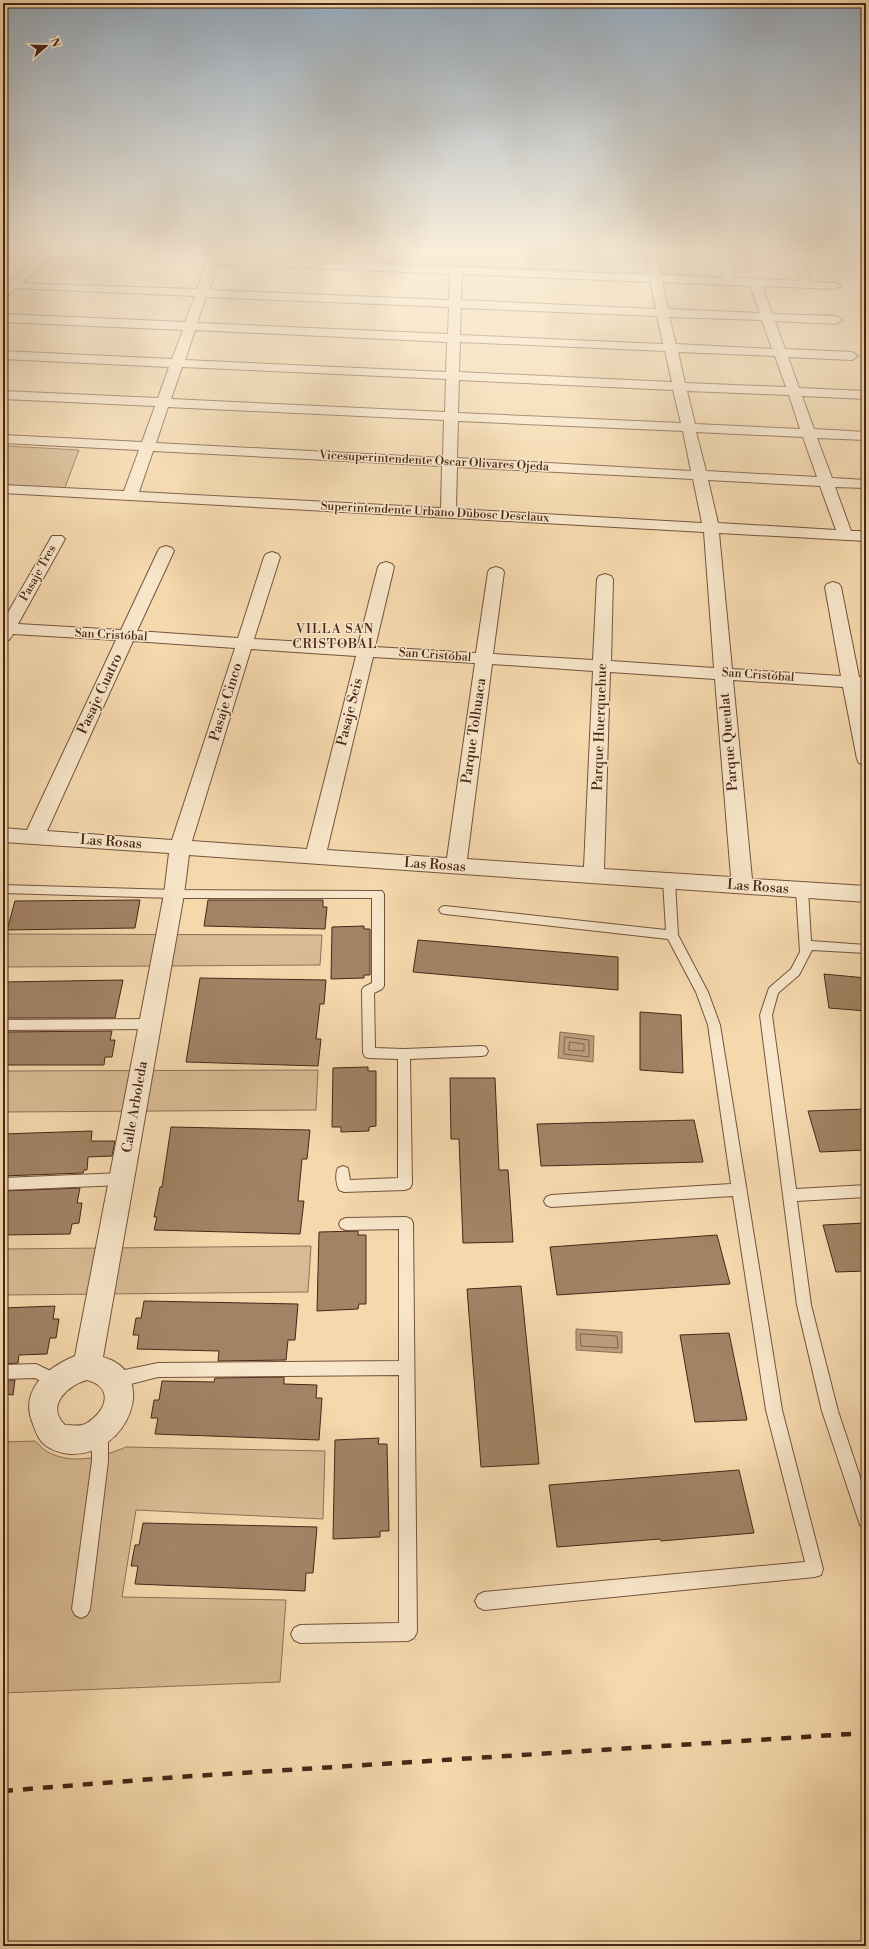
<svg xmlns="http://www.w3.org/2000/svg" width="869" height="1949" viewBox="0 0 869 1949" font-family="'Libre Bodoni',serif">
	<style>
		.green { fill: #d8bb94; stroke: #907056 }
		.water { fill: #bb9c7a; stroke: #8d6d52 }
		.lines { fill: none; stroke-linecap: round; stroke-linejoin: round }
		.shore { stroke: #826148; stroke-width: 1 }
		.stream { stroke: #8d6d52; stroke-width: 3.5 }
		.building { fill: #a28365; stroke: #492617 }
		.lane-casing { stroke: #74533c; stroke-width: 2 }
		.street-casing { stroke: #74533c; stroke-width: 2 }
		.secondary-casing { stroke: #492617; stroke-width: 2 }
		.lane { fill: #f8e6ca; fill-rule: evenodd }
		.street { fill: #f8e6ca; fill-rule: evenodd }
		.secondary { fill: #f8e6ca; fill-rule: evenodd }
		.rail { stroke: #492617; stroke-width: 4.5; stroke-dasharray: 10 10; stroke-linecap: butt }
		.labels { text-anchor: middle; dominant-baseline: central; stroke-width: 3; stroke-linejoin: round; paint-order: stroke }
		.far-street-label { font-size: 12px; fill: #492617; stroke: #f8e6ca }
		.far-neighbourhood-label { font-size: 13px; letter-spacing: 1px; fill: #492617; stroke: #f8e6ca }
		.street-label { font-size: 14px; fill: #492617; stroke: #f8e6ca }
	</style>
	<rect width="100%" height="100%" fill="#f5d9ad"/>
	<filter id="stains"><feTurbulence type="fractalNoise" baseFrequency=".005" numOctaves="4"/><feColorMatrix values="0 0 0 0 .2 0 0 0 0 .09 0 0 0 0 .02 0 0 0 .5 -.17"/></filter>
	<radialGradient id="worn" r=".72"><stop offset=".6" stop-color="#630" stop-opacity="0"/><stop offset="1" stop-color="#630" stop-opacity=".3"/></radialGradient>
	<path class="green" d="M98,253H701L706,275Z
		M6,446L79,450L64,490L3,487V451Z
		M4,934L322,935L320,965L3,967Z
		M318,1070L316,1110L3,1112V1071Z
		M311,1246L308,1292L3,1295V1249Z
		M35,1441C40,1445 44,1451 50,1453C74,1465 102,1457 126,1447L325,1451L323,1519L136,1510L122,1597L286,1600L280,1682L3,1693V1442Z"/>
	<path class="water" d="M560,1032L594,1036L593,1062L558,1058Z
		M576,1329L622,1332V1353L576,1350Z"/>
	<g class="lines">
		<path class="shore" d="M565,1037L589,1040V1057L564,1054Z
			M570,1042L584,1044V1051L569,1050Z
			M582,1334L617,1336L618,1348L581,1346L580,1335Z"/>
		<path class="stream" d="M3,259L43,253"/>
	</g>
	<path class="building" d="M140,900L135,928L7,930L15,901Z
		M208,900H323V907H327L325,929L204,926Z
		M364,926V929H370V975H364V978L331,979L332,927Z
		M418,940L618,957V990L413,972Z
		M824,974L866,978V1011L829,1008Z
		M200,978L326,980L324,1004H320L316,1039H321L318,1066L186,1062Z
		M123,980L115,1018H3V982Z
		M640,1012L681,1015L683,1073L640,1070Z
		M112,1031L110,1040H115L112,1057H105L104,1065H3V1032Z
		M368,1067V1071H376V1126L369,1127V1131L341,1132V1127H332L333,1068Z
		M450,1078H495L499,1170H508L513,1242L463,1243L459,1139H451Z
		M866,1109V1150L820,1152L808,1111Z
		M694,1120L703,1162L541,1166L537,1124Z
		M171,1127L310,1130L307,1159H302L298,1201H304L300,1234L154,1230L157,1217H154L160,1187H162Z
		M92,1131L91,1141H115L112,1156L88,1157L87,1170H84L83,1173L3,1176V1134Z
		M80,1188L77,1203H82L79,1223L72,1224L70,1234L3,1235V1191Z
		M866,1223V1271L836,1272L823,1225Z
		M358,1231V1235H366V1304H359L358,1309L317,1311L319,1232Z
		M717,1235L730,1284L557,1295L550,1247Z
		M521,1286L539,1464L481,1467L467,1289Z
		M144,1301L298,1304L295,1340H288L286,1360L218,1361L219,1351L137,1349L139,1335H133L136,1318H141Z
		M55,1306L53,1319H59L56,1338H50L47,1354L19,1355L18,1363L3,1364V1308Z
		M729,1333L747,1420L695,1422L680,1335Z
		M284,1377V1384L317,1385L316,1398H322L319,1440L155,1434L158,1418H151L154,1400H159L162,1381L214,1382L215,1378Z
		M3,1380H15L13,1395L3,1394Z
		M379,1438L378,1444H387L389,1531H380V1537L333,1539L335,1440Z
		M739,1470L754,1533L661,1541L660,1539L557,1547L549,1485Z
		M143,1523L317,1527L313,1573H306L305,1591L135,1584L138,1566H131L135,1545H139Z"/>
	<g class="lines">
		<defs>
			<path id="lane" d="M669,877L675,881L678,935L708,992L720,1025L782,1410L823,1569L821,1575L815,1577L484,1610L478,1607L475,1601L478,1595L484,1592L805,1562L766,1410L733,1196L551,1207L546,1205L544,1201L546,1197L551,1195L731,1184L708,1025L696,992L668,939L445,914L441,913L439,910L441,907L445,906L666,930L663,881Z
				M3,885L174,890L382,891L384,894V986L382,989L374,993L375,1048L404,1049L482,1046L486,1047L488,1051L486,1055L482,1056L410,1059L412,1184L410,1188L405,1190L344,1192L339,1190C336,1184 335,1174 338,1168L343,1166L348,1168L350,1180L398,1178V1059L369,1058L365,1057L363,1053L362,990L364,987L372,983V898H174L3,893Z
				M802,886L806,887L808,890L811,941L866,945V953L812,950L799,975L778,993L772,1015L796,1189L866,1185V1197L797,1201L811,1305L838,1411L866,1495V1527L860,1525L822,1411L797,1305L760,1015L769,988L791,969L800,952L796,890L798,887Z
				M150,1019L154,1021L156,1024L154,1027L150,1029L3,1030V1020Z
				M122,1173L127,1175L129,1179L127,1183L122,1185L3,1190V1178Z
				M406,1217L411,1219L413,1223L417,1632L414,1638L408,1641L300,1643L294,1640L291,1634L294,1628L300,1625L399,1623V1375L158,1377L115,1388L110,1385L107,1380L110,1375L115,1372L158,1363L399,1361V1229L346,1230L341,1228L339,1224L341,1220L346,1218Z
				M36,1364L61,1376L64,1381L61,1386L56,1389L35,1378L3,1379V1365Z
				M100,1424L106,1426L108,1432V1461L90,1609L87,1615L81,1618L75,1615L72,1609L92,1461V1432L94,1426Z"/>
			<path id="street" d="M46,253H117L649,275L646,253H657L660,275L724,278L716,253H727L736,278L800,281L789,253H800L811,282L835,283L841,286L835,289L762,286L772,314L836,316L842,320L836,324L775,321L785,349L852,352L858,356L852,360L788,357L799,388L866,391V399L802,396L814,429L866,432V440L817,438L832,478L866,480V488L835,487L851,531H866V541L719,533L732,669L841,676L825,587L827,584L833,582L839,584L841,587L859,677L866,678V688H861L866,712V765L859,763L857,759L843,687L733,680L752,879L866,886V902L189,855L184,894L103,1357C160,1373 129,1456 70,1454C60,1453 47,1449 41,1441C37,1436 35,1430 33,1424C19,1391 46,1368 75,1356L164,894L169,853L3,842V828L27,830L116,640L13,634L9,640L3,641V621L52,536H62L65,539L18,624L121,630L158,551L160,548L166,546L172,548L174,551L137,631L238,638L264,557L266,554L272,552L278,554L280,557L254,639L358,645L378,567L380,564L386,562L392,564L394,567L375,647L476,653L488,572L490,569L496,567L502,569L504,572L493,654L593,660L597,579L599,576L605,574L611,576L613,579L611,661L714,668L704,532L3,493V485L124,491L139,450L3,443V435L142,442L155,406L3,399V391L158,398L169,367L3,359V351L172,359L183,330L3,322V314L185,322L195,296L13,288L9,287L7,285L9,283L197,289L206,264L51,257L47,256ZM218,264L450,274L449,300L209,290ZM462,274L650,282L656,309L461,300ZM662,282L750,286L760,313L668,309ZM206,297L449,307L448,334L197,323ZM461,308L657,316L663,344L460,335ZM669,317L762,320L772,349L676,344ZM195,330L447,342L446,372L185,360ZM460,342L665,351L672,382L459,372ZM678,352L775,356L786,387L685,383ZM182,367L446,379L445,412L171,399ZM459,380L673,390L681,423L458,413ZM687,391L789,395L800,429L695,424ZM168,407L444,420L443,458L156,443ZM458,421L683,431L691,471L457,458ZM696,432L803,437L817,477L706,471ZM153,451L442,466L441,508L139,492ZM457,467L693,479L702,523L456,509ZM708,480L820,486L836,530L718,523ZM133,641L235,648L172,840L47,831ZM251,649L356,656L307,849L192,841ZM373,657L475,663L447,858L327,850ZM492,664L593,671L584,867L467,859ZM610,672L715,679L731,877L604,869ZM87,1380C114,1387 107,1411 87,1423C81,1427 72,1425 65,1425C45,1406 68,1385 87,1380Z"/>
			<path id="secondary" d="M45,253H57L7,296L3,298V288Z"/>
		</defs>
		<use href="#lane" class="lane-casing"/>
		<use href="#street" class="street-casing"/>
		<use href="#secondary" class="secondary-casing"/>
		<use href="#lane" class="lane"/>
		<use href="#street" class="street"/>
		<use href="#secondary" class="secondary"/>
		<path class="rail" d="M3,1791L178,1777L866,1733"/>
	</g>
	<linearGradient id="sky" x2="0" y2="1"><stop stop-color="#96aabc"/><stop offset="0.48" stop-color="#faeeda"/><stop offset="1" stop-color="#faeeda" stop-opacity="0"/></linearGradient>
	<rect width="869" height="526" fill="url(#sky)"/>
	<g class="labels">
		<g class="far-street-label">
			<text transform="translate(434 461) rotate(3)">Vicesuperintendente Oscar Olivares Ojeda</text>
			<text transform="translate(435 512) rotate(3)">Superintendente Urbano Dubosc Desclaux</text>
			<text transform="translate(38 573) rotate(-61)">Pasaje Tres</text>
			<text transform="translate(111 635) rotate(3)">San Cristóbal</text>
			<text transform="translate(435 655) rotate(4)">San Cristóbal</text>
			<text transform="translate(758 675) rotate(4)">San Cristóbal</text>
		</g>
		<g class="far-neighbourhood-label">
			<text x="335" y="629">VILLA SAN<tspan x="335" dy="15">CRISTOBAL</tspan></text>
		</g>
		<g class="street-label">
			<text transform="translate(100 694) rotate(-65)">Pasaje Cuatro</text>
			<text transform="translate(226 702) rotate(-73)">Pasaje Cinco</text>
			<text transform="translate(350 712) rotate(-76)">Pasaje Seis</text>
			<text transform="translate(600 727) rotate(-88)">Parque Huerquehue</text>
			<text transform="translate(474 731) rotate(-82)">Parque Tolhuaca</text>
			<text transform="translate(729 742) rotate(-95)">Parque Queulat</text>
			<text transform="translate(111 842) rotate(4)">Las Rosas</text>
			<text transform="translate(435 865) rotate(4)">Las Rosas</text>
			<text transform="translate(758 887) rotate(4)">Las Rosas</text>
			<text transform="translate(135 1107) rotate(-80)">Calle Arboleda</text>
		</g>
	</g>
	<rect width="869" height="1949" fill="none" stroke="#f5d9ad" stroke-width="16"/>
	<rect x="4" y="4" width="861" height="1941" fill="none" stroke="#492617" stroke-width="2"/>
	<rect x="8" y="8" width="853" height="1933" fill="none" stroke="#492617"/>
	<g transform="translate(46 46) rotate(70)" stroke="#f8e6ca" stroke-width="3" paint-order="stroke">
	<path d="M0-3L7 15L0 10L-7 15Z" fill="#492617"/>
	<text y="-6" font-size="11" font-weight="bold" text-anchor="middle" fill="#492617">N</text>
	</g>
	<rect width="100%" height="100%" filter="url(#stains)"/>
	<rect width="100%" height="100%" fill="url(#worn)"/>
</svg>
